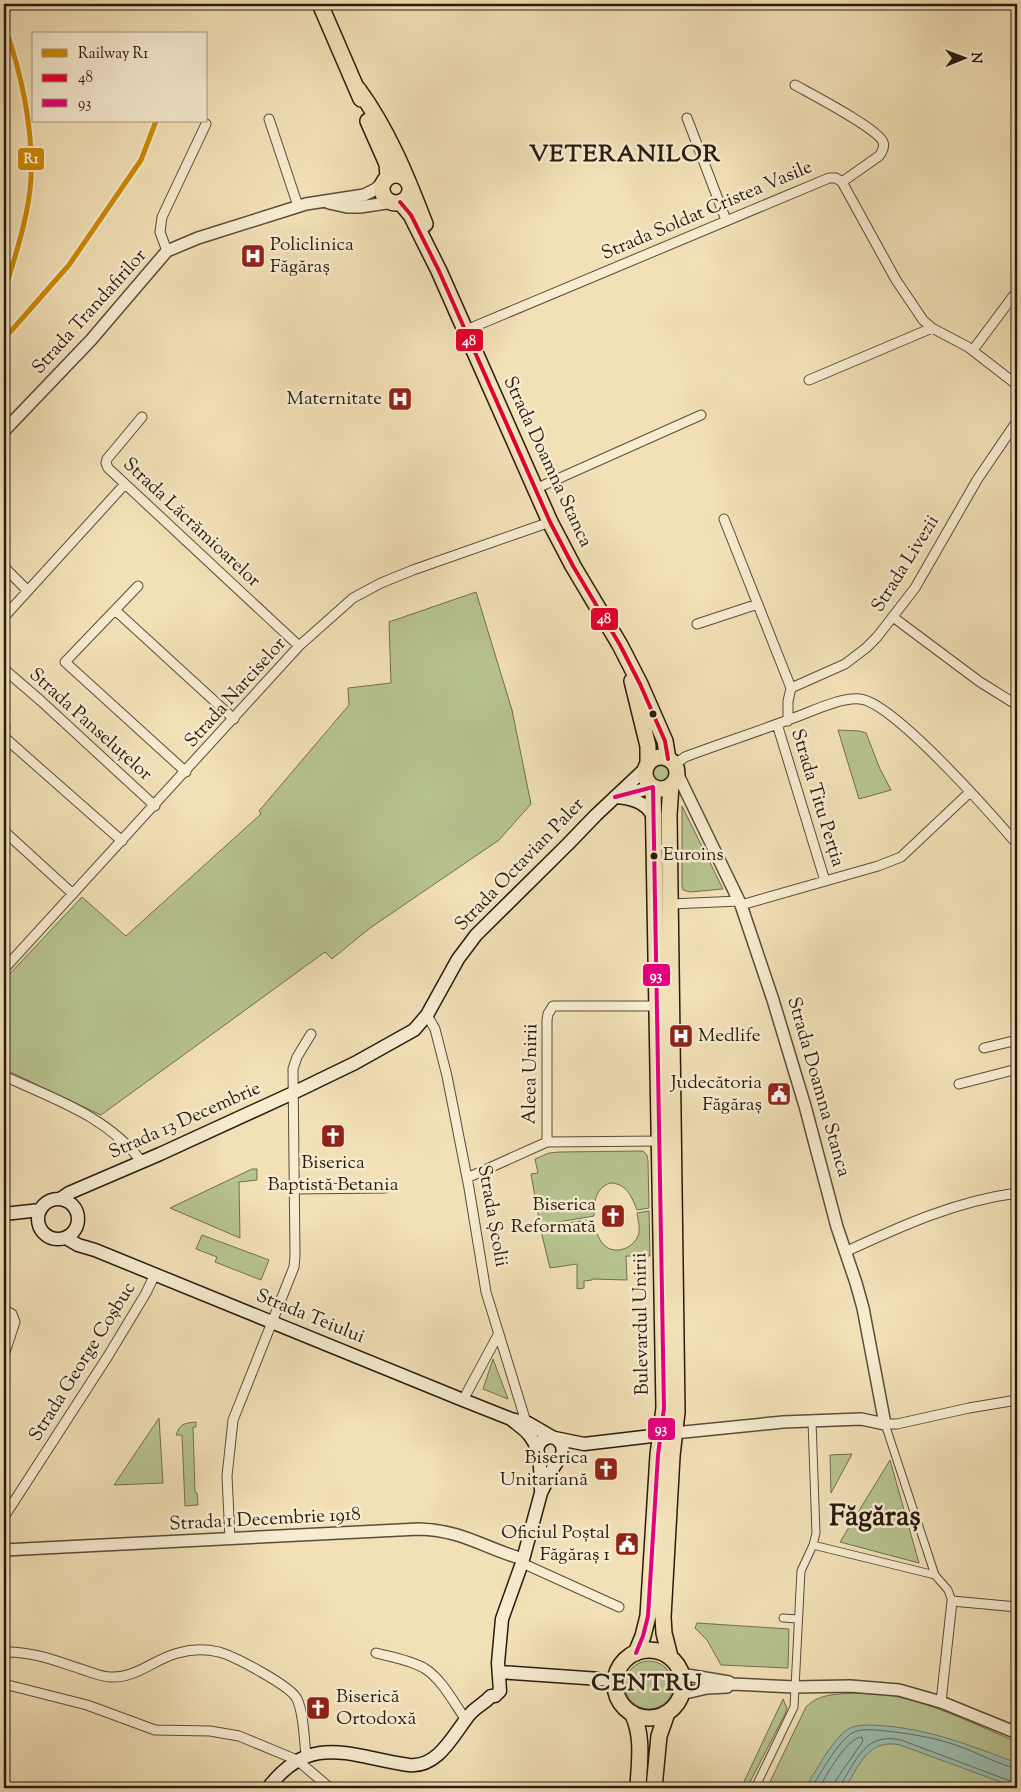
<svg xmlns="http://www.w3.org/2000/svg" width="1021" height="1792" viewBox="0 0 1021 1792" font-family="'Sorts Mill Goudy',serif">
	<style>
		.green { fill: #b7c390; stroke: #706f50 }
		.water { fill: #9bbdae; stroke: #6d7c6f }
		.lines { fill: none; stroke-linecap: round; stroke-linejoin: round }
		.shore { stroke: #626c5f; stroke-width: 1 }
		.pedestrian-casing { stroke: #5a4c3a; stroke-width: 9 }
		.minor-casing { stroke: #5a4c3a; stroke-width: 11 }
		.tertiary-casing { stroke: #5a4c3a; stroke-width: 14 }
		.secondary-casing { stroke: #281b10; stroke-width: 15 }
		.primary-casing { stroke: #281b10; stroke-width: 18 }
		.pedestrian { stroke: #f7ebd0; stroke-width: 7 }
		.minor { stroke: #f7ebd0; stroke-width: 9 }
		.tertiary { stroke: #f7ebd0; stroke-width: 11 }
		.secondary { stroke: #f7ebd0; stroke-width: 12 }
		.primary { stroke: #f2e0b6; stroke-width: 15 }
		.bus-1-casing { stroke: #f7ebd0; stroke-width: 8 }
		.bus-2-casing { stroke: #f7ebd0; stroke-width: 8 }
		.bus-1 { stroke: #e4002b; stroke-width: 4 }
		.bus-2 { stroke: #e5007d; stroke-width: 4 }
		.rail-1-casing { stroke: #f7ebd0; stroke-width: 9 }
		.rail-1 { stroke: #ce8a03; stroke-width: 5 }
		.bus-dot { fill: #281b10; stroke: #f7ebd0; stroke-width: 2 }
		.labels { text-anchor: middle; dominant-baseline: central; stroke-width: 5; stroke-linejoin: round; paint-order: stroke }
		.bus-label { font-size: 18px; fill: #281b10; stroke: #f7ebd0; text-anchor: start }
		.street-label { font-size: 19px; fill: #281b10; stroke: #f7ebd0 }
		.poi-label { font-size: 19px; fill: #281b10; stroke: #f7ebd0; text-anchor: end }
		.district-label { font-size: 24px; font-weight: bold; letter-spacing: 1px; fill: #281b10; stroke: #f7ebd0 }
		.town-label { font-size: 29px; font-weight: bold; fill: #281b10; stroke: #f7ebd0 }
		.line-badge { stroke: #f7ebd0; stroke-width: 2 }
		.badge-label { font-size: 14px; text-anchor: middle; font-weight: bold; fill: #fff }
	</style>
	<rect width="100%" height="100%" fill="#f2e0b6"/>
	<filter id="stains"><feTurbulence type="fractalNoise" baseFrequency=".004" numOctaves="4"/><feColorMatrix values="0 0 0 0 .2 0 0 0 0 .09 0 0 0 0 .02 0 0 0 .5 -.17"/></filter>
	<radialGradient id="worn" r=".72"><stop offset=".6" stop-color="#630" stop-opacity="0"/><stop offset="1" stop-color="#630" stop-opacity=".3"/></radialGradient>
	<path class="green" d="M476,592L512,710L531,804L499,840L370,928L332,959L325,952L101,1115L4,1069V980L82,897L126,936L261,814L259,811L349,705L348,688L391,683L389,622Z
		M838,730L859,731L866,733L880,769L891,790L859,799Z
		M651 772a9 9 0 1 1 18 0a9 9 0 1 1-18 0Z
		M682,806L723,889L690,892L683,890L682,886Z
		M643,1151L647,1155L648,1161L649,1208L637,1210C632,1197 626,1183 610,1183C596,1188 593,1202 594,1216L540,1225L531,1174L538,1173L535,1159L549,1153L559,1152Z
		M252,1169H257V1180L239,1182L240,1238L170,1208Z
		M649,1211L650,1256H626L627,1280L592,1279V1280L584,1281V1288L577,1289V1264L550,1268L540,1227L594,1219C596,1228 597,1238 604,1245C615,1256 635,1248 639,1233C640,1227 638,1220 637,1213Z
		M202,1235L269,1260L261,1280L215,1262L217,1257L196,1249Z
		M493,1359L508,1399L483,1389Z
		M159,1418L163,1483L114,1485Z
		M196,1422V1427H193L195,1492L197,1493L198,1505L185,1506L182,1435H176C180,1424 184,1423 196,1422Z
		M852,1454L831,1493L830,1455Z
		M890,1460L919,1563L840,1542Z
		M697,1623L789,1629L788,1668L721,1665L707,1640L695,1628Z
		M625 1685a24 24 0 1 1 48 0a24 24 0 1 1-48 0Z
		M863,1693C873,1694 884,1694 894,1696C935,1704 978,1726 1017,1742V1788H767L806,1707C820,1692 843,1694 863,1693Z
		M783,1699L787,1708L785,1714L747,1788H741Z"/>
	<path class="water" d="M864,1725C919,1725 967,1744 1017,1763V1788L900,1745C868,1738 859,1766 845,1788H805C816,1771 832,1740 848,1729C853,1726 858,1726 864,1725Z"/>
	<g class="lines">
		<path class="shore" d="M811,1788C821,1773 837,1743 852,1733C860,1728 876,1730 886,1731C912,1734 938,1738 964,1748C980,1754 1001,1766 1017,1768
			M819,1788C826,1776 847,1737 862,1737L863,1741L836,1780L834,1788
			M841,1788V1784C857,1759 866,1732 901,1740L1013,1782L1015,1788"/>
		<defs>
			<path id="pedestrian" d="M885,1424L935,1575L948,1590L952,1601
				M813,1545L935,1575
				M783,1618L797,1619
				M755,1788L794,1707L801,1571L813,1545L816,1533L812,1421"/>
			<path id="minor" d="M795,85C811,94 877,128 883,142C885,147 882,152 879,156L842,182
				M687,118L726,220
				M269,119L298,206
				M167,251L160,232L162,217L206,124
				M466,330L829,178H836L842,182L896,280L923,320L932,328L968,347L1017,385
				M973,350L1017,291
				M809,380L932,328
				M142,417L107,459L106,463L108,468L299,646
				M535,489L701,415
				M724,519L791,688
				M4,567L27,590
				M138,586L65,662L186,772
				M115,610L234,719
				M4,617L125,484
				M893,617L980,682L1017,705
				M697,624L758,604
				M4,669L41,701L155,806
				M788,721V701L791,688L845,664L866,648L877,637L915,588L977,480L1017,421
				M777,724L825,881
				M4,728L5,727
				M4,737L122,841
				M674,765L685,757C719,744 754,733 788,720C809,713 839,697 860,699C893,702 992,815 1017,844
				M4,831L73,894
				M671,904L739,901
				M741,905L878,866L901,857L970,792
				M4,969L299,646L353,598L381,583L413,570L550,522
				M427,1015L435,1029L447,1076L469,1188L486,1292L526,1422
				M984,1048L1017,1040
				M4,1076C54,1099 107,1116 142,1162
				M959,1084L1017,1069
				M547,1142V1020L548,1014L553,1006H657
				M467,1178L547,1142L662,1141
				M294,1189L385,1188
				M845,1252C901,1226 956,1201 1017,1193
				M4,1310L12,1314L15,1322L4,1355
				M463,1400L498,1335
				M885,1424H897L969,1408L1017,1400
				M4,1517L108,1356L146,1293L155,1274
				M230,1539L227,1476L233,1420L294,1267L295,1256L293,1069L297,1057L311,1034
				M522,1563L619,1607
				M4,1652C31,1651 56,1661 81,1669C91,1672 101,1677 111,1677C137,1678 154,1659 178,1653C192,1649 206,1649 219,1652C234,1656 291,1686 297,1699C304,1714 304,1739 306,1755
				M376,1653C392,1657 410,1660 424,1668C442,1679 454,1703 466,1720
				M4,1684L87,1705L155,1730L210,1731L239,1736L297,1760L330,1788
				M941,1702L952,1601L1017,1607"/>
			<path id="tertiary" d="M329,203L347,207H360L393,202
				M4,431L91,340L167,251L198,238L306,204L364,195L376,189L384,181
				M674,1433L783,1422L861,1419L885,1424L863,1308L856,1283L837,1227L805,1106L773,1000L741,905L677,773
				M4,1550L419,1529C462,1530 484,1548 523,1559
				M681,1674L729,1682L732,1684L795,1687L850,1686L899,1690L941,1702L1017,1733
				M681,1694L707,1688L727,1687"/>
			<path id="secondary" d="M619,796L653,787
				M615,797C630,798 645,801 653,816
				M60,1199L69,1193L160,1154L293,1093L355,1063L414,1030L427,1015L458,959L476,935L568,844L596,815L646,768
				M38 1219a20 20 0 1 1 40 0a20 20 0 1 1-40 0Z
				M4,1214L40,1210
				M66,1238L78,1245L95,1250L463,1400L511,1419L528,1423L552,1437
				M512,1420C518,1425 526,1430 530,1436C542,1451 540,1472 541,1490
				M537,1451C538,1443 542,1439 550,1437L584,1444L669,1434
				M499,1672L615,1680
				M268,1788C311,1731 351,1757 409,1765C439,1768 454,1733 470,1714C476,1707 485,1703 491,1696H495L500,1691L498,1663L502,1619L522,1563L541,1493L553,1468L563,1453L562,1445L557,1439"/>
			<path id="primary" d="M320,4L361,99
				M358,89C388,130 407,177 425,224
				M368,121L387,164L388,177
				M382 189a14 14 0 1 1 28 0a14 14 0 1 1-28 0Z
				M400,202L411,215L439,271L550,522L573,566L620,645L640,684L665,741L668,759
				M632,681L648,746V763
				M645 773a16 16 0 1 1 32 0a16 16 0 1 1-32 0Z
				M615 1684a34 34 0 1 1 68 0a34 34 0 1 1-68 0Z
				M636,1653L643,1636L648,1616L658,1455L664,1408L653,787
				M670,1657L664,1633L663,1617L672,1456L677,1412L669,815L671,785
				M632,1713C644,1736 639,1763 638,1788
				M654,1788L659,1736L667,1713"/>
		</defs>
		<use href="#pedestrian" class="pedestrian-casing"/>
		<use href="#minor" class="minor-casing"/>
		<use href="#tertiary" class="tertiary-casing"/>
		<use href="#secondary" class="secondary-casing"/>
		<use href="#primary" class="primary-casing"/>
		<use href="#pedestrian" class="pedestrian"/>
		<use href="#minor" class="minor"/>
		<use href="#tertiary" class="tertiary"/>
		<use href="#secondary" class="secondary"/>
		<use href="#primary" class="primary"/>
		<defs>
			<path id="bus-1" d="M400,202L411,215L439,271L550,522L573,566L620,645L640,684L665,741L668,759"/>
			<path id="bus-2" d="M615,797L653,787L664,1408L658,1455L648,1616L643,1636L636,1653"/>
		</defs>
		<use href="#bus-1" class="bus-1-casing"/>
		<use href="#bus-2" class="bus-2-casing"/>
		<use href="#bus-1" class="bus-1"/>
		<use href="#bus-2" class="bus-2"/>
		<defs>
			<path id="rail-1" d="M4,24C21,72 33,126 31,178C29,216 15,256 4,293
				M4,339L69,265L141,160L156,121"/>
		</defs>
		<use href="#rail-1" class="rail-1-casing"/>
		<use href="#rail-1" class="rail-1"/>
	</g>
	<defs>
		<symbol id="hospital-square" viewBox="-11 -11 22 22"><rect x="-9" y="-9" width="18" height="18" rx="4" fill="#8f2418" stroke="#f7ebd0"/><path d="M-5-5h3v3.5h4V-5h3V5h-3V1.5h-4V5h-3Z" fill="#fff"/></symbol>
		<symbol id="civic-square" viewBox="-11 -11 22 22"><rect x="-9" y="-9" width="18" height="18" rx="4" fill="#8f2418" stroke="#f7ebd0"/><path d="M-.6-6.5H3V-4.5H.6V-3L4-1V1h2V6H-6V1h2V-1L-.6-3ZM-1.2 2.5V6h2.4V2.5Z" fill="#fff"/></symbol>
		<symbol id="church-square" viewBox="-11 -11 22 22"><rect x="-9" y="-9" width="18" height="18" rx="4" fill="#8f2418" stroke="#f7ebd0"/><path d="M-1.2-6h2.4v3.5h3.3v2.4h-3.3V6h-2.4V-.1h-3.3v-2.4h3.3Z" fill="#fff"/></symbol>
	</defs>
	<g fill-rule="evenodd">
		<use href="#hospital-square" x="239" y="242" width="28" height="28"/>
		<use href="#hospital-square" x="386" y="385" width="28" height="28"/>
		<use href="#hospital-square" x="667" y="1022" width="28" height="28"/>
		<use href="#civic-square" x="765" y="1080" width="28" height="28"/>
		<use href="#church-square" x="319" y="1122" width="28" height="28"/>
		<use href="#church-square" x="599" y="1202" width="28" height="28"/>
		<use href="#church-square" x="592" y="1455" width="28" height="28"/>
		<use href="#civic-square" x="613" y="1530" width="28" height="28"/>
		<use href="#church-square" x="304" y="1694" width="28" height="28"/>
	</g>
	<g class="bus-dot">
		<circle cx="653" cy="714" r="4.5"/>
		<circle cx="654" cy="856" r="4.5"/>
	</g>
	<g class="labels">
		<g class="bus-label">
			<text x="663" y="856">Euroins</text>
		</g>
		<g class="street-label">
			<text transform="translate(707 211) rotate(-23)">Strada Soldat Cristea Vasile</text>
			<text transform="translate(90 312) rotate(-48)">Strada Trandafirilor</text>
			<text transform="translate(547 462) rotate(65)">Strada Doamna Stanca</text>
			<text transform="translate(191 523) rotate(43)">Strada Lăcrămioarelor</text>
			<text transform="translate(906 564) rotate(-58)">Strada Livezii</text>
			<text transform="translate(236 693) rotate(-48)">Strada Narciselor</text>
			<text transform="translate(90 725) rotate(42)">Strada Panseluțelor</text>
			<text transform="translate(817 798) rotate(73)">Strada Titu Perția</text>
			<text transform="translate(520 865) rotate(-46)">Strada Octavian Paler</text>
			<text transform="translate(531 1074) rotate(-89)">Aleea Unirii</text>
			<text transform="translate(818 1087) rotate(74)">Strada Doamna Stanca</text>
			<text transform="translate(185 1121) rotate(-24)">Strada 13 Decembrie</text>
			<text transform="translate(492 1216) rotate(80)">Strada Școlii</text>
			<text transform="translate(310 1317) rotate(22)">Strada Teiului</text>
			<text transform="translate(642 1324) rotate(-91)">Bulevardul Unirii</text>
			<text transform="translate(83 1362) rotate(-58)">Strada George Coșbuc</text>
			<text transform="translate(265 1520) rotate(-3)">Strada 1 Decembrie 1918</text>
		</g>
		<g class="poi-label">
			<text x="270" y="245" text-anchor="start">Policlinica<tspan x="270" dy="22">Făgăraș</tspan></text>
			<text x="382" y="399">Maternitate</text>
			<text x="698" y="1036" text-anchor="start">Medlife</text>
			<text x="762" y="1083">Judecătoria<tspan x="762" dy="22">Făgăraș</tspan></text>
			<text x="333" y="1163" text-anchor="middle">Biserica<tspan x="333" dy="22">Baptistă Betania</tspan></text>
			<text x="596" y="1205">Biserica<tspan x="596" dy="22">Reformată</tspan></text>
			<text x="588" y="1458">Biserica<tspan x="588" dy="22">Unitariană</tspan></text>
			<text x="610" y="1533">Oficiul Poștal<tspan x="610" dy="22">Făgăraș 1</tspan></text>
			<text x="336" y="1697" text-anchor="start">Biserică<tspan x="336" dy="22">Ortodoxă</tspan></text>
		</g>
		<g class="district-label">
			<text x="625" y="155">VETERANILOR</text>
			<text x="647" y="1684">CENTRU</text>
		</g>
		<g class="town-label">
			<text x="875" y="1518">Făgăraș</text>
		</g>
	</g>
	<g class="line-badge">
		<rect x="17" y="147" width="28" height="24" rx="5" fill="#ce8a03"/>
		<rect x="455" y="328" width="29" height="24" rx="5" fill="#e4002b"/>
		<rect x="590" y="607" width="29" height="24" rx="5" fill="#e4002b"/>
		<rect x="642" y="963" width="29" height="24" rx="5" fill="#e5007d"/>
		<rect x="647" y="1417" width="29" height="24" rx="5" fill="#e5007d"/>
	</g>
	<g class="badge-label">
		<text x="31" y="163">R1</text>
		<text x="469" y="345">48</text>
		<text x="604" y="623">48</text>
		<text x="656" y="980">93</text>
		<text x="661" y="1433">93</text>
	</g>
	<rect width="1021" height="1792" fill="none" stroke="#f2e0b6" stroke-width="20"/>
	<rect x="5" y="5" width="1011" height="1782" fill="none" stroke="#281b10" stroke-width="2.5"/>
	<rect x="10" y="10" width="1001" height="1772" fill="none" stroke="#281b10"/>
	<rect x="32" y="32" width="175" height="90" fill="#f7ebd0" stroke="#a49883"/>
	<rect x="42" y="49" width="25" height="8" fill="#ce8a03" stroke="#a49883"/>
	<text x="78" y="58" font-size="15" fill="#281b10">Railway R1</text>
	<rect x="42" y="74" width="25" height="8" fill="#e4002b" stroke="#a49883"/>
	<text x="78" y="82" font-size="15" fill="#281b10">48</text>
	<rect x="42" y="99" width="25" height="8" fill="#e5007d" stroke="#a49883"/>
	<text x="78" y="108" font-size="15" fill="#281b10">93</text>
	<g transform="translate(964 58) rotate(89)" stroke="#f7ebd0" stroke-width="4" paint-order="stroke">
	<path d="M0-4L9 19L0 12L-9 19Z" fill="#281b10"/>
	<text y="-8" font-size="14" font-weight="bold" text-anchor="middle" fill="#281b10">N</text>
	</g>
	<rect width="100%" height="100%" filter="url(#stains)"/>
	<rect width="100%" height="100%" fill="url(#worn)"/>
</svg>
